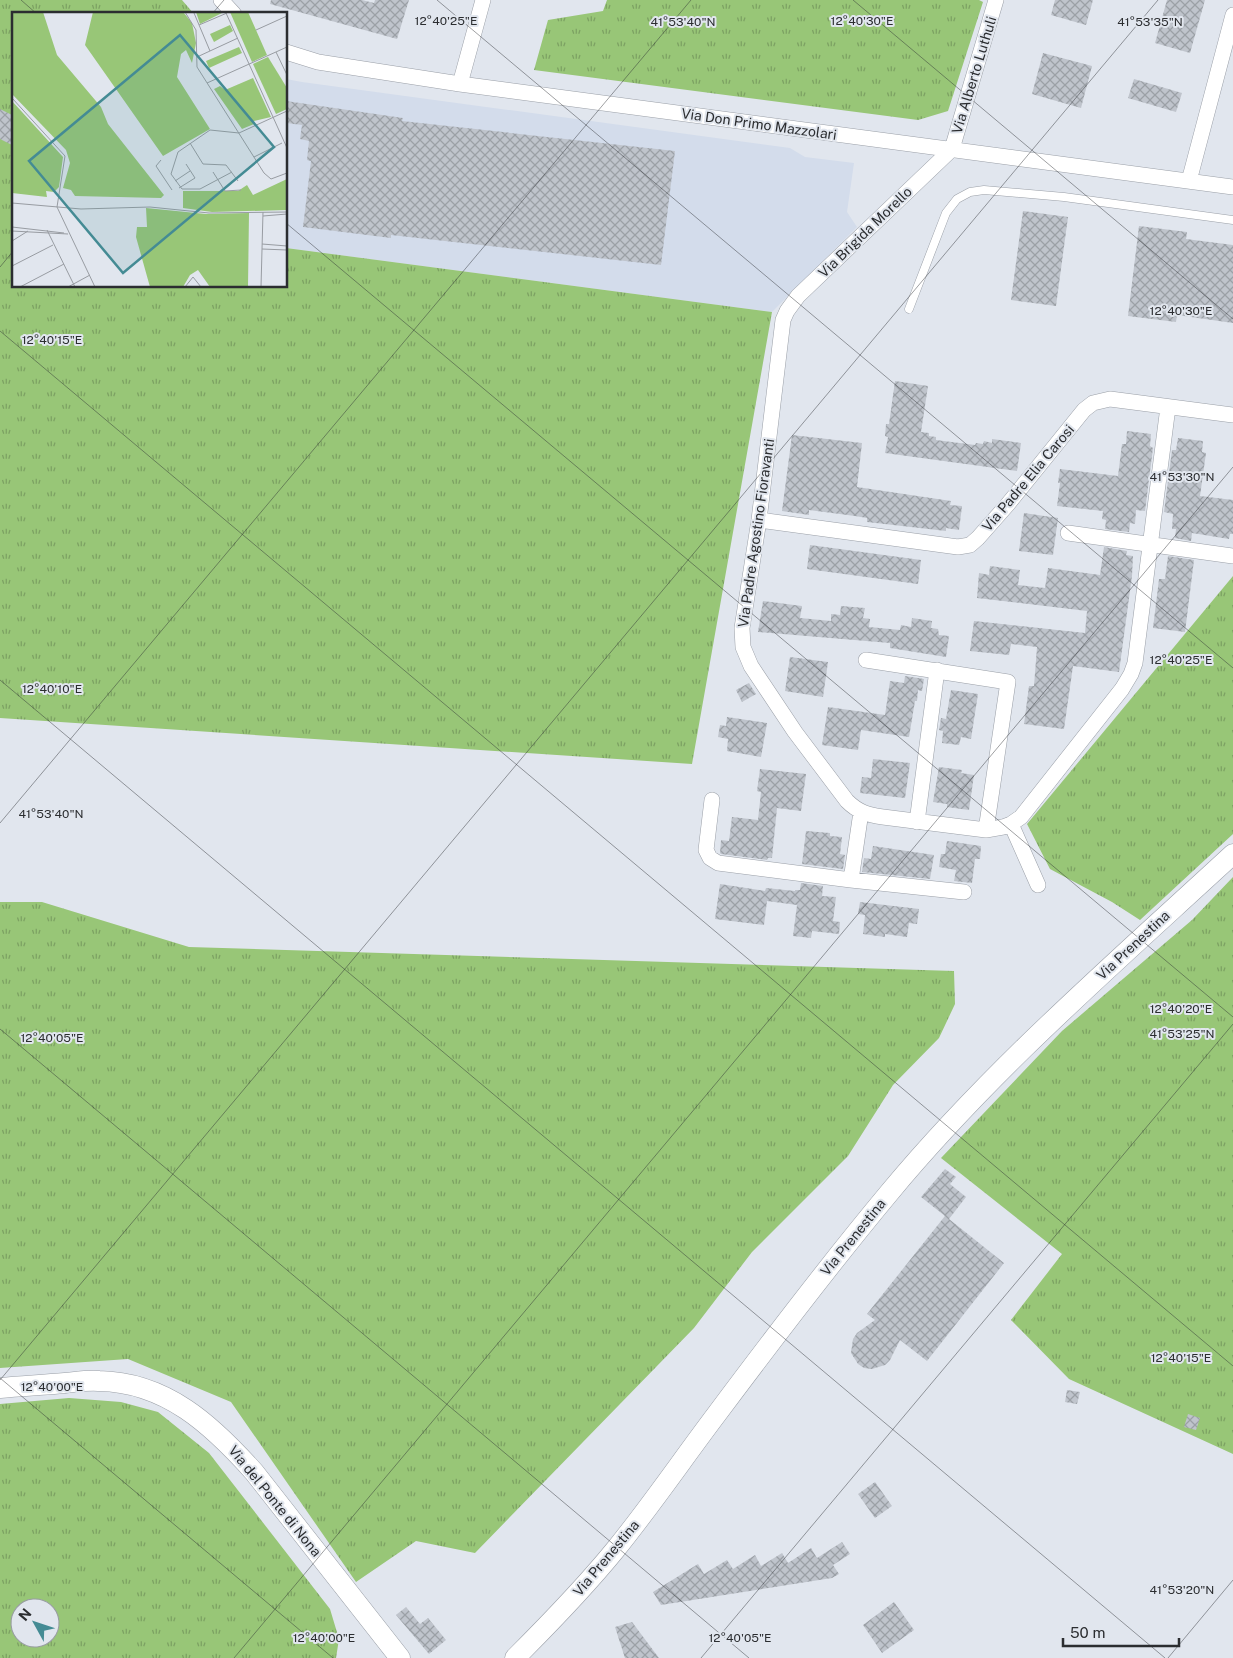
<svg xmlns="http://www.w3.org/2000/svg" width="1233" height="1658" viewBox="0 0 1233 1658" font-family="'Public Sans',sans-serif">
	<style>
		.built { fill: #d3dceb }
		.grass { fill: url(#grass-tufts); fill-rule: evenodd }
		.building { fill: url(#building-cross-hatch) }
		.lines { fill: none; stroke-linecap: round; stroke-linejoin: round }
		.lane-casing { stroke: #9a9fa7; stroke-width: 9 }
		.street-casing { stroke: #9a9fa7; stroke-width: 16 }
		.secondary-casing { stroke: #9a9fa7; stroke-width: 21 }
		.lane { stroke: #fff; stroke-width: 8 }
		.street { stroke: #fff; stroke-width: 15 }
		.secondary { stroke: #fff; stroke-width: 20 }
		.ticks { fill: none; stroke: #2b2d30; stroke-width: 1; stroke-opacity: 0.45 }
		.labels { text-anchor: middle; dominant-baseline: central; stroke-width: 4; stroke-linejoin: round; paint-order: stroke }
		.street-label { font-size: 14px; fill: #2b2d30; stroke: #e1e6ee }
		.inset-road { fill: none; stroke: #989ca2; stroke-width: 1 }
		.view { fill: #448b94; fill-opacity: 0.15; stroke: #448b94; stroke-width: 2.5 }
		.inset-edge { fill: none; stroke: #2b2d30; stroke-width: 2.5 }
		.ticks-label { font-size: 12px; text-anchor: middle; fill: #2b2d30; stroke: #e1e6ee; stroke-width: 4; stroke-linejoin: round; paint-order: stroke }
	</style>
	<defs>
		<pattern id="grass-tufts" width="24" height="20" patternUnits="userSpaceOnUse" patternTransform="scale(1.25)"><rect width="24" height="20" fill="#98c677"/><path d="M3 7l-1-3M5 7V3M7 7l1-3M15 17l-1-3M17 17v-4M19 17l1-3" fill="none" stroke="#7ca162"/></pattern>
		<pattern id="building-cross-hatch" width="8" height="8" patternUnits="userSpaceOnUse" patternTransform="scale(1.25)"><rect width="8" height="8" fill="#bfc4cc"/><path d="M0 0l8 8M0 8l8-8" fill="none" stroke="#9ba0a6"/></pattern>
	</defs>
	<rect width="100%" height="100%" fill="#e1e6ee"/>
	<path class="built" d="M286,79L302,82L790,148L805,157L854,163L847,212L857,227L772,312L286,248Z"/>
	<path class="grass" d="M0,0H182L194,14H14V286H286V248L772,312L692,764L0,718Z
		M607,0H979L983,2L948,111L918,120L534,70L548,20L603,11Z
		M1233,576V834L1140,920L1112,902L1050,869L1027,824Z
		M1233,877V1454L1069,1379L1011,1320L1062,1254L941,1158L1062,1031L1192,920Z
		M0,902H42L189,947L954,971L955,1004L939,1038L893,1085L848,1156L752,1252L694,1328L475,1553L416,1541L356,1582L231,1402L128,1359L0,1368Z
		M69,1398L121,1402L158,1412L209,1453L330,1609L339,1639L336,1658H0V1404ZM20,1608H50V1638H20Z"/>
	<path class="building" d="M271,0H362L374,3L375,0H409L397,39L270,4Z
		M1055,0H1093L1086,25L1051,15Z
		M1167,0H1205L1190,53L1155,43Z
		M1043,53L1092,66L1081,108L1032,94Z
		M1134,79L1182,93L1176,112L1128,98Z
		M286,101L403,118L402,121L675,151L661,265L391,235V238L303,227L311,161L307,160L309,141L300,139L302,125L286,123Z
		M0,109L14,116V146L0,139Z
		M1023,211L1068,217L1056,306L1011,300Z
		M1139,226L1187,232L1186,239L1233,245V323L1177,315L1176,322L1128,316Z
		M895,381L928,386L921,432L929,433V436L936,437V440L975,445L976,443L983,444L984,441L992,443V439L1021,443L1017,471L885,453L888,437L885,436L886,424H889Z
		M1127,431L1151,434L1150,446L1153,448L1145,511L1136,510L1135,524L1130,523L1129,532L1105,529L1106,520L1102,519L1103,511L1057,506L1060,483H1058L1060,469L1118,476L1122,444H1126Z
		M792,435L862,443L857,487L951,501L950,505L962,506L959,530L946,528V531L867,522V518L855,516L809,510V515L782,511Z
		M1178,438L1203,441L1202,452L1206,453L1200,496L1233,500V534H1230L1229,539L1192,533L1191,541L1175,538L1176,529H1172L1173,514L1164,512L1172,450H1176Z
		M1024,513L1058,518L1053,555L1019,551Z
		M810,545L921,560L918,584L807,569Z
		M1104,547L1127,551L1126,555L1133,556L1132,576L1119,672L1073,666L1064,729L1024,724L1029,686H1034L1037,647L1011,644L1009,655L970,651L974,621L1085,633L1087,611L977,598L979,573L989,575L990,566L1020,570L1018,585L1045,588L1048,568L1100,575Z
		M1168,556L1194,560L1185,632L1153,628L1159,579H1165Z
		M763,601L802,606L800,618L831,621V614L840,615L841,606L865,608L863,618L870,619L869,627L900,630L901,625L911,627L912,618L932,621L931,628L938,629L939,635L949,636L946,657L890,648V643L758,632Z
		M790,657L828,662L823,697L785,691Z
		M905,676L924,679L922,691L918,690L917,701H915L909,737L861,730L858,750L822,745L828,707L885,715L890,681L904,683Z
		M749,683L756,694L742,702L736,690Z
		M951,690L978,694L971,739L961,737L959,745L942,743L943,731L939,730L941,718L946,719Z
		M727,717L767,723L761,757L727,751L728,739L718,737L720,725L726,726Z
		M873,759L910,763L905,798L860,793L862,777L871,778Z
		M939,767L962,770L961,773L974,775L969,810L947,807V804L933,802Z
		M760,769L806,774L801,811L777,808L772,858H768L767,860L721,854L720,853L721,840L729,841L732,817L758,820L761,792L757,791Z
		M806,831L830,833V836L842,837L840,854L845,855L843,869L802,864Z
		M947,841L981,846L980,859H975L972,883L954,881L956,870L939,867L941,854H945Z
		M873,846L934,855L930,879L862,872L864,858L871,859Z
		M801,883L823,886L822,896L836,897L833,921L840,922L839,934L812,931L811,938L793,936L797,905L767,901L764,925L715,919L720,884L765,891L766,888L795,891V890H800Z
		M860,902L919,909L917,924L909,923L907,937L885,934V937L863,934L865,915L858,914Z
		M945,1169L956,1177L950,1184L966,1197L949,1219L1004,1263L927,1361L900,1340L890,1360L885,1365L872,1369L864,1368L858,1364L851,1353L853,1339L857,1333L875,1320L867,1314L945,1216L921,1197Z
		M1067,1390L1080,1392L1077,1404L1065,1402Z
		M1188,1414L1200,1418L1196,1430L1184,1427Z
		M875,1482L892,1506L875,1518L858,1494Z
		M842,1542L850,1554L833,1565L839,1574L832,1578L661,1605L653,1592L698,1564L704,1574L727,1560L733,1569L755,1555L761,1566L782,1553L788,1563L811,1548L817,1558Z
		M894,1602L914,1630L882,1653L863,1625Z
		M406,1607L420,1624L428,1618L446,1640L429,1654L396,1615Z
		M632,1622L659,1658H625L615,1627Z"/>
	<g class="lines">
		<defs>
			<path id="lane" d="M909,309L946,213L957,199L970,192L984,190L1064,197L1233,220"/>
			<path id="street" d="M221,0L234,14
				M996,0L952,149L798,296L787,311L783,320L759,520L742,628L743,647L751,666L795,732L847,801C858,812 868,815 883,817L986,830L1003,827L1011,824L1021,817L1122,689L1131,674L1135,663L1168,407
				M286,52L318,62L460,84L1233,187
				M460,84L483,0
				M1189,181L1233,15
				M759,520L958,547L970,545L978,538L1008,504L1084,410L1093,403L1110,399L1233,415
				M1068,533L1233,556
				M866,660L1008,682L986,830
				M712,800L706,850L710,858L718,863L851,880L964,892
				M917,822L937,670
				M1011,824L1038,885
				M851,880L861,812"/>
			<path id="secondary" d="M0,1388C22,1386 43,1385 65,1383C76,1382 88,1380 99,1381C166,1382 212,1425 254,1472L400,1658
				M515,1658C550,1623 584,1588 615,1550C650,1507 682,1460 716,1415C772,1340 829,1265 889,1193C992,1069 1115,963 1233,854"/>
		</defs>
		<use href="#lane" class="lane-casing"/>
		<use href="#street" class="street-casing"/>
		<use href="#secondary" class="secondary-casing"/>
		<use href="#lane" class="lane"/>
		<use href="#street" class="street"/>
		<use href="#secondary" class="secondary"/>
	</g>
	<path class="ticks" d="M21,0L37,14M437,0L1233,668M853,0L1233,319M212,14L224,0M286,223L1233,1017M0,267L14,250M0,331L1233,1366M0,680L1165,1658M0,823L691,0M0,1029L749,1658M0,1378L333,1658M0,1380L1158,0M234,1658L1233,467M701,1658L1233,1024M1168,1658L1233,1580"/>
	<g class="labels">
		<g class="street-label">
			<text transform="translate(974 75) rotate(-73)">Via Alberto Luthuli</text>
			<text transform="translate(759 124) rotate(8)">Via Don Primo Mazzolari</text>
			<text transform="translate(865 232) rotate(-44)">Via Brigida Morello</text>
			<text transform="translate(1028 478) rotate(-50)">Via Padre Elia Carosi</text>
			<text transform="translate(756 533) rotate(-82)">Via Padre Agostino Fioravanti</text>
			<text transform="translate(1133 945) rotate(-43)">Via Prenestina</text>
			<text transform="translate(853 1237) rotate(-51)">Via Prenestina</text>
			<text transform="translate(275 1501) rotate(51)">Via del Ponte di Nona</text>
			<text transform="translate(606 1558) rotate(-50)">Via Prenestina</text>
		</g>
	</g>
	<g transform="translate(12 12)">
		<rect width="275" height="275" fill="#e1e6ee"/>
		<path d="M0,0H31L45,43L89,95L96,112L152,183L149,186L63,184L59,178L51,176L58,151L54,138L0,82ZM81,0L172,1L180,11L184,31L180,51L174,38L169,42L165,65L198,117L151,144L73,33ZM184,0H212L188,12ZM218,0H236L255,43L240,50ZM218,13L221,19L202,30L198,22ZM227,35L230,41L197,56L194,49ZM241,66L259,105L242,109V112L230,117L202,77L208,74L213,78ZM0,89L51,145L47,175L42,180L34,179L35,185L0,181ZM275,167V198L200,200L171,196V179H226L235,173L241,183ZM134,196L194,202L237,201L236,275H198L186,258L178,263L171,275H138L124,225L125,215H135Z" fill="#98c677"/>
		<path d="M256,45L275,76V97L264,102L241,52Z" fill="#98c677"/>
		<path class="inset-road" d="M173,0L184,18L185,55L252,161L259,167L275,161M182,1L198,39M214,1L275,136M187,13L215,1M244,18L275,4M264,40L275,63M185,45L226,26M195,71L275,35M0,86L53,144L45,195M178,131L191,152L214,153L226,169M242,145L270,131M149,148L144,154L160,178M201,160L213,179L229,178M220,160L188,177H170L159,162L166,140L198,118L227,121L275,99M163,169L178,159M167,176L183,166L174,152M0,191L69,197L138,195L197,201L275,200M45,195L83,275M251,204L275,202M0,215L52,221M35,218L63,275M0,219L56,222M0,229L16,219M250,232L275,234M250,237L275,238M0,254L41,233M8,275L52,252M56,275L78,263M173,275L181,265L189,275M249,275L251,200"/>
		<path class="view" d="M168,23L262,135L111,261L17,149Z"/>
		<rect width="275" height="275" class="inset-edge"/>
	</g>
	<g class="ticks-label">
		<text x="446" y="25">12°40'25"E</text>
		<text x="862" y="25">12°40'30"E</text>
		<text x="683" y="26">41°53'40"N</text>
		<text x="1150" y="26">41°53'35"N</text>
		<text x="1181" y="315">12°40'30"E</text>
		<text x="52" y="344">12°40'15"E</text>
		<text x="1182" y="481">41°53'30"N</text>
		<text x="1181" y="664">12°40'25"E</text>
		<text x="52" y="693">12°40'10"E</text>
		<text x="51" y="818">41°53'40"N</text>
		<text x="1181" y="1013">12°40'20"E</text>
		<text x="1182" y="1038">41°53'25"N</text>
		<text x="52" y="1042">12°40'05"E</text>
		<text x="1181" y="1362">12°40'15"E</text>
		<text x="52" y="1391">12°40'00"E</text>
		<text x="1182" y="1594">41°53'20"N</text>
		<text x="324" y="1642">12°40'00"E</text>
		<text x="740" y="1642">12°40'05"E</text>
	</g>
	<g transform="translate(35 1623) rotate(310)"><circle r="24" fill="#e1e6ee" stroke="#989ca2"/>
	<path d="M0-4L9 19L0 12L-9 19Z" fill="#448b94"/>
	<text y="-8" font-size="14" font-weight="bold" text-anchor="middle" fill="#2b2d30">N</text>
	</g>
	<path d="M1063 1638v8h116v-8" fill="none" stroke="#2b2d30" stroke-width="2.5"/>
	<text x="1070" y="1638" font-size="15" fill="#2b2d30" stroke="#e1e6ee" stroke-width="4" paint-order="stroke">50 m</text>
</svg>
